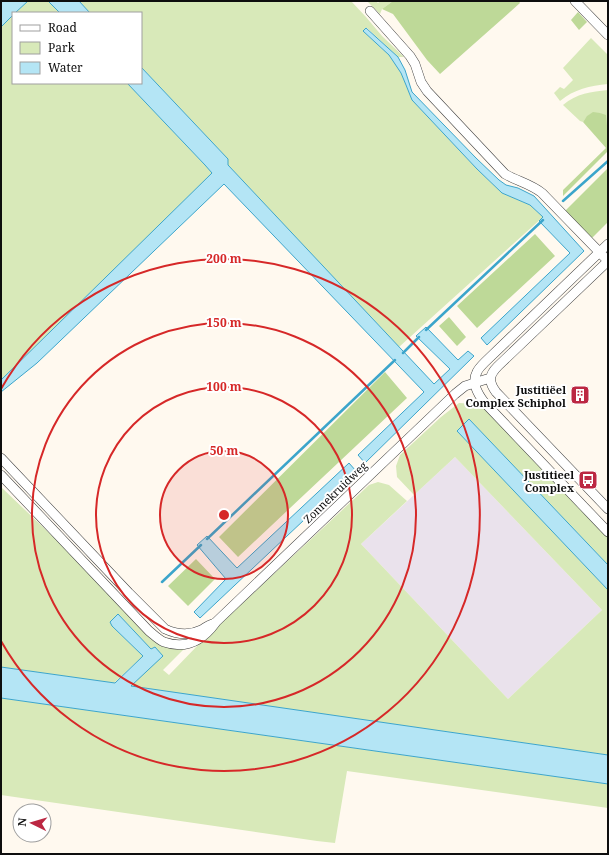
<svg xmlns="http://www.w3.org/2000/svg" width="609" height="855" viewBox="0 0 609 855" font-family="'Noto Serif',serif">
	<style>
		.industrial { fill: #eae2ec }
		.green { fill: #d8e9b9 }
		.forest { fill: #bed998 }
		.water { fill: #b4e5f5; stroke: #3ca5cb }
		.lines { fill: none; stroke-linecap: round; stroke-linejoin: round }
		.stream { stroke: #3ca5cb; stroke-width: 2.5 }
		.minor-casing { stroke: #414141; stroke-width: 10 }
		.minor { stroke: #fff; stroke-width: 9 }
		.ring { fill: none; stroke: #d62828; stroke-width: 2 }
		.labels { text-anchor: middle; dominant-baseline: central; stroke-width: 4; stroke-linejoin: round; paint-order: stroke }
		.poi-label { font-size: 11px; font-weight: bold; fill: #0e0e0e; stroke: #fff; text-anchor: end }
		.street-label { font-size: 11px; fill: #0e0e0e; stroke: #fff }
		.centre { fill: #d62828; stroke: #fff; stroke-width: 2 }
		.ring-label { font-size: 12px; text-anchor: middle; font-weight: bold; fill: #d62828; stroke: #fff; stroke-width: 4; stroke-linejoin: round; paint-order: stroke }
	</style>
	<rect width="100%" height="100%" fill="#fff9ef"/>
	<path class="industrial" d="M455,457L602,610L508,699L361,544Z"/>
	<path class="green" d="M28,1H48L60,13H15Z
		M79,1H351L366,17L382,36L404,57H398L367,28L363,31L389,55L401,73L406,85L412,100L477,169L502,193L530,205L543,217L399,347L228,165V159L141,67V13H90Z
		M367,1H376L378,3L380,1H393L382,9L380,14Z
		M13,15V83H127L205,165L213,173L1,380V27Z
		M591,38L608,55V84C590,86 574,89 560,101L554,93L560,87L564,89L573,80L563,68Z
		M608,90V125H607L600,113C590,113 589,114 583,122L580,121L563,105C577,93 591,92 608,90Z
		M459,403L475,404L485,409L608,538V565L469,419L457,431L608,590V755L130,686L151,649L118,614L112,626L143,656L114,683L1,667V487L67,550L151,639L161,643L187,646L163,670L169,675L200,643L369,485L378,482L389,485L407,501L361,544L508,699L602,610L455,457L414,495L397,477L396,466L400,455L441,417Z
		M1,698L608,784V808L347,771L335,843L317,841L1,795Z"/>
	<path class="forest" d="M393,1H519L520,3L440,74L427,60L393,14L382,9Z
		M578,12L587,22L579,30L571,20Z
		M593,112L600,113L606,115L607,125H608V151L563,196V190L606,148L583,122L587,116Z
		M608,168V222L587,243L560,216Z
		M535,234L555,256L477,328L457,306Z
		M449,317L466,337L457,346L439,326Z
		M385,372L407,398L238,557L219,537Z
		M196,559L215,579L188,606L168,586Z"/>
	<path class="water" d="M1,1H28L15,13H13V15L1,27Z
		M48,1H79L90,13H60Z
		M366,28L398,57L405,70L412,92L476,158L499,180L506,185L518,188L534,196L584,251L487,345L481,338L570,253L539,221L543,217L530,205L502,193L477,169L412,100L406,85L401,73L389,55L363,31Z
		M141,67L228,159V165L434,384L450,369L416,336L426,327L458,360L468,351L474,356L365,463L358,455L424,392L224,184L37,363L1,392V380L212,173L205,165L127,83H141Z
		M469,419L608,565V590L457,431Z
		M349,463L356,471L200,618L194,612L226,579L197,545L207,536L237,568Z
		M118,614L151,649L155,647L163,656L131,686L608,755V784L1,698V667L115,683L143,656L112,626L110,622Z"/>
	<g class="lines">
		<path class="stream" d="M563,201L608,161
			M426,330L543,220
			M403,353L419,337
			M207,539L395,360
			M162,582L201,545"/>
		<defs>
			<path id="minor" d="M575,1L608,35
				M370,11L410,56L415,64L421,82L427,91L505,174C517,181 531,184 542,193L608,261
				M608,244L485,362C482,365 478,369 477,372C471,383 478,394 484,402L608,532
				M608,261L498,366C489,375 488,381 496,392L608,509
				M1,458L129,593L165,629C176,634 189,636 201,630C205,628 208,625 212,624
				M1,475L149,631C154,635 159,640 164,642C187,650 203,640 216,622L455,394L465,386L490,378"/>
		</defs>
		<use href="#minor" class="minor-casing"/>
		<use href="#minor" class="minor"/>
	</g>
	<circle cx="224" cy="515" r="64" fill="#d62828" fill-opacity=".12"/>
	<g class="ring">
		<circle cx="224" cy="515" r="64"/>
		<circle cx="224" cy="515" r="128"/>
		<circle cx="224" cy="515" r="192"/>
		<path d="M1 389A256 256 0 1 1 1 641"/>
	</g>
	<defs>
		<symbol id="building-square" viewBox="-11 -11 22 22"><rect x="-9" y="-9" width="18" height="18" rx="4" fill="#bc2742" stroke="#fff"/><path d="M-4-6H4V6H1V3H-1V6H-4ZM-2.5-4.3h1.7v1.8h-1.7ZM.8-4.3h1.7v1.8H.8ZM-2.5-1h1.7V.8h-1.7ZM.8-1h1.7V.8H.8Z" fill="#fff"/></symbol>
		<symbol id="bus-square" viewBox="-11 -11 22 22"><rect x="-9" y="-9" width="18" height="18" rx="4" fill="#bc2742" stroke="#fff"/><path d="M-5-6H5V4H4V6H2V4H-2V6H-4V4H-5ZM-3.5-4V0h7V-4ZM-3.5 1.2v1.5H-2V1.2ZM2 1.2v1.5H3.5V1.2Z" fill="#fff"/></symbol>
	</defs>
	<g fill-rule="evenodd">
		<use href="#building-square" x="569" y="384" width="22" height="22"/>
		<use href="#bus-square" x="577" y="469" width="22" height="22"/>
	</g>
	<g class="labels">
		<g class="poi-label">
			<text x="566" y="389">Justitiëel<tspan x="566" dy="13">Complex Schiphol</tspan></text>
			<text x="574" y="474">Justitieel<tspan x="574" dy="13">Complex</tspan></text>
		</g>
		<g class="street-label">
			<text transform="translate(335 492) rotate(-44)">Zonnekruidweg</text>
		</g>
	</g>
	<circle cx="224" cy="515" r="6" class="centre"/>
	<g class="ring-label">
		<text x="224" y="263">200 m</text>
		<text x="224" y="327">150 m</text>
		<text x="224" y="391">100 m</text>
		<text x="224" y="455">50 m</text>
	</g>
	<rect width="609" height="855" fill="none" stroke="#0e0e0e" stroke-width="4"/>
	<rect x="12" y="12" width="130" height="72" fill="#ffffff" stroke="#9f9f9f"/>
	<rect x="20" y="25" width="20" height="6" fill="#ffffff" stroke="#9f9f9f"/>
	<text x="48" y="32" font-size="12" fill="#0e0e0e">Road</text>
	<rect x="20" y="42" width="20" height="12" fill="#d8e9b9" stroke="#9f9f9f"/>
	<text x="48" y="52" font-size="12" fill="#0e0e0e">Park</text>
	<rect x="20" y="62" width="20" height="12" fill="#b4e5f5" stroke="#9f9f9f"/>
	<text x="48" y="72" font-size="12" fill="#0e0e0e">Water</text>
	<g transform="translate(32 823) rotate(275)"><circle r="19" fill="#ffffff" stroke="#9f9f9f"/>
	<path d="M0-3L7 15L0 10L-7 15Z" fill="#bc2742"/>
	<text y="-6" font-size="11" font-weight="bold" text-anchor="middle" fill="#0e0e0e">N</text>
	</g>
</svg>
